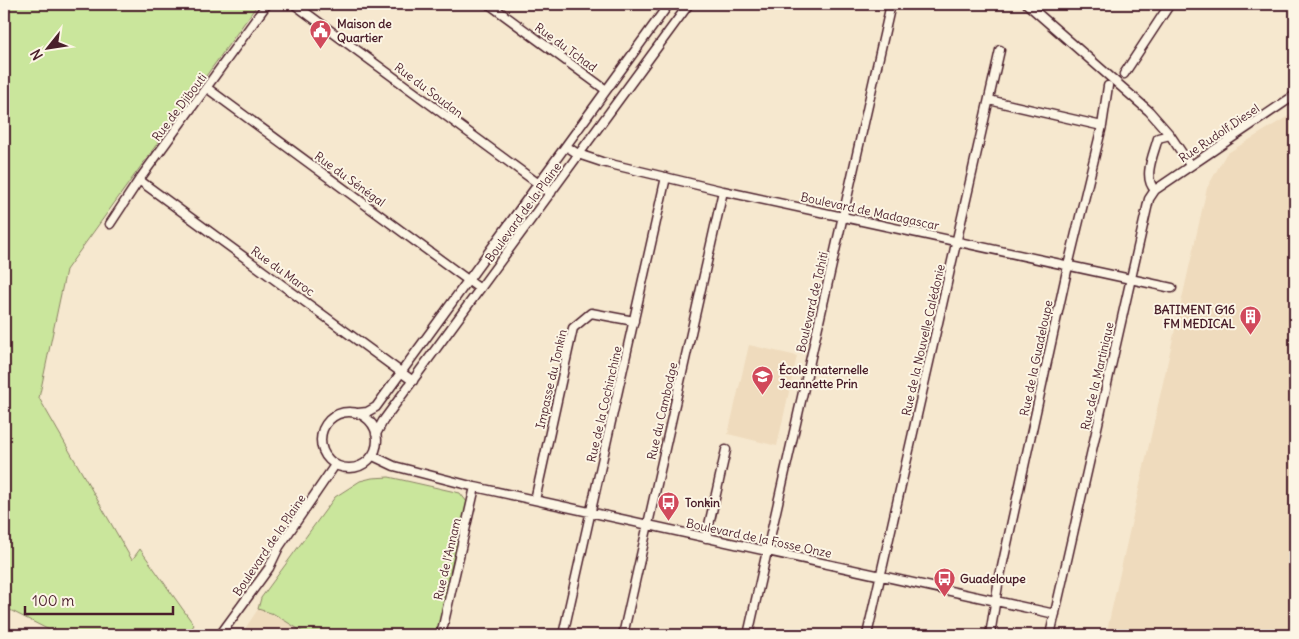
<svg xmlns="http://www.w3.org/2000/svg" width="1299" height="639" viewBox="0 0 1299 639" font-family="Delius,sans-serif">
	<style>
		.built { fill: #efdbbd }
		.green { fill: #cae69c; stroke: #8a8264 }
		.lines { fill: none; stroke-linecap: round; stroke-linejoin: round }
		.minor-casing { stroke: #4a1f2b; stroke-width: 11 }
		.minor { stroke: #fcf5e5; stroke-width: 8 }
		.labels { text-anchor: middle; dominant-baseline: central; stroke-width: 4; stroke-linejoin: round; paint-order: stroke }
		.poi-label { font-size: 12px; font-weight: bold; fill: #4a1f2b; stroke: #fcf5e5; text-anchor: start }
		.street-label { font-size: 12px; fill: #4a1f2b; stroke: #fcf5e5 }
	</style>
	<rect width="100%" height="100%" fill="#f6e8cf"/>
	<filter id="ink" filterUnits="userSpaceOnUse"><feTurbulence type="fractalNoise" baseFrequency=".02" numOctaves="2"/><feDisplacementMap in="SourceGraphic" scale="10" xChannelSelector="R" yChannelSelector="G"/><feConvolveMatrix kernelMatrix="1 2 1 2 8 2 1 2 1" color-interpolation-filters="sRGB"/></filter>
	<g filter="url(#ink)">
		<path class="built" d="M1295,112V635H1106L1207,188L1226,154Z
			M749,345L797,356L777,446L728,434Z
			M258,609L274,614L308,635H241Z"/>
		<path class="green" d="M4,4H258L66,270L39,398L132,560L140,549L194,625L187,635H59L4,607Z
			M389,477L460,493L467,502L437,635H308L274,614L258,609L261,598L335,497L360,481L372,478Z"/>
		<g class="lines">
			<defs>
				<path id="minor" d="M294,4L551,193
					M489,4L606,90
					M1027,4L1149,111L1170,135L1190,165
					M1124,74L1170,4
					M207,88L480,289
					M989,100L1102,126
					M566,146L578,154L602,162L723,191L1172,288
					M139,180L413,381
					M1155,190L1295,95
					M110,224L139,180L267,4
					M321 440a28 28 0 1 1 56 0a28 28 0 1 1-56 0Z
					M358,413L367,412L376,407L669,4
					M376,434L383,421L689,4
					M373,456L394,466L475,487L1055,614
					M535,500L573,328L591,313L634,321
					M706,538L726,450
					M220,635L269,568L279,547L335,465
					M441,635L475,487
					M563,635L666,177
					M623,635L723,191
					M748,635L891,4
					M867,635L1000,50
					M990,635L998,585L1068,266L1102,126L1108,86
					M1050,635L1149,199L1155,190C1142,177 1154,154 1158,138L1170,135"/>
			</defs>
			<use href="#minor" class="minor-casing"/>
			<use href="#minor" class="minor"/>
		</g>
	</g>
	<defs>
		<symbol id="civic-pin" viewBox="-11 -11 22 30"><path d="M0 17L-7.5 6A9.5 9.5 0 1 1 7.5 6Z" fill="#d1495b" stroke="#fcf5e5"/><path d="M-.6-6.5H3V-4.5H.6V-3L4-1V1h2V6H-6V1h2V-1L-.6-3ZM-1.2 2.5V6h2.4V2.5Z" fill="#fff"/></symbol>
		<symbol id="building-pin" viewBox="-11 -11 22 30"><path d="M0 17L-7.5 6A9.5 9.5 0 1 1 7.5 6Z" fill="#d1495b" stroke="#fcf5e5"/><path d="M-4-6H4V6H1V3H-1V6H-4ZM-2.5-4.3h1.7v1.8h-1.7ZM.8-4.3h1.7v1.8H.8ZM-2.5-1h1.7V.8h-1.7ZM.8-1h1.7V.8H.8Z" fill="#fff"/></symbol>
		<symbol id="school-pin" viewBox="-11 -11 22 30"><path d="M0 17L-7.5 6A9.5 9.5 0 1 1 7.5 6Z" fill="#d1495b" stroke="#fcf5e5"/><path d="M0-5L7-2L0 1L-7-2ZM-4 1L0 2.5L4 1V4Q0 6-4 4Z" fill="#fff"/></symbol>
		<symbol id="bus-pin" viewBox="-11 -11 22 30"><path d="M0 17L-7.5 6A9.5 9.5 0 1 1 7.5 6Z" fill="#d1495b" stroke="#fcf5e5"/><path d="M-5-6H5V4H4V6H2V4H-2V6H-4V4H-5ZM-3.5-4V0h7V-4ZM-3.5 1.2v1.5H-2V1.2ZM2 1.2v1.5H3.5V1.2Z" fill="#fff"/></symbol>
	</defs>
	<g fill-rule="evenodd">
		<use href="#civic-pin" x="308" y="18" width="25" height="34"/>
		<use href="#building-pin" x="1238" y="304" width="25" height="34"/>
		<use href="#school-pin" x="750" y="364" width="25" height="34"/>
		<use href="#bus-pin" x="656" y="490" width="25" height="34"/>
		<use href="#bus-pin" x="932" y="566" width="25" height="34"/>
	</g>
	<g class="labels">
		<g class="poi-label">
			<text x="337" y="23">Maison de<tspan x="337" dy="14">Quartier</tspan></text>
			<text x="1235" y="309" text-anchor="end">BATIMENT G16<tspan x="1235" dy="14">FM MEDICAL</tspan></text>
			<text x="779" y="369">École maternelle<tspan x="779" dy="14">Jeannette Prin</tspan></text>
			<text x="685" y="502">Tonkin</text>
			<text x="960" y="578">Guadeloupe</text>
		</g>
		<g class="street-label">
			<text transform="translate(566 47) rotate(36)">Rue du Tchad</text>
			<text transform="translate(429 90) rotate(37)">Rue du Soudan</text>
			<text transform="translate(179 107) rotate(-53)">Rue de Djibouti</text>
			<text transform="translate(1219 133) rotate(-34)">Rue Rudolf Diesel</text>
			<text transform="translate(350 179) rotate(36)">Rue du Sénégal</text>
			<text transform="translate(870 211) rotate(12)">Boulevard de Madagascar</text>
			<text transform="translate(523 212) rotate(-54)">Boulevard de la Plaine</text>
			<text transform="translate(283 271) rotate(36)">Rue du Maroc</text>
			<text transform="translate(812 302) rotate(-77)">Boulevard de Tahiti</text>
			<text transform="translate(923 340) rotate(-77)">Rue de la Nouvelle Calédonie</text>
			<text transform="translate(1036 358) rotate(-78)">Rue de la Guadeloupe</text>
			<text transform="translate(1097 376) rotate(-77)">Rue de la Martinique</text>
			<text transform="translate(551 379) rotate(-77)">Impasse du Tonkin</text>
			<text transform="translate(604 404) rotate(-77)">Rue de la Cochinchine</text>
			<text transform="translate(662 411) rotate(-77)">Rue du Cambodge</text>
			<text transform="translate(759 538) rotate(12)">Boulevard de la Fosse Onze</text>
			<text transform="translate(269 545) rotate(-56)">Boulevard de la Plaine</text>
			<text transform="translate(447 559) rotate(-77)">Rue de l'Annam</text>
		</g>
	</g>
	<rect width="1299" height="639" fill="none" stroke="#fcf5e5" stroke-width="20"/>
	<rect x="10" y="10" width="1279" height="619" fill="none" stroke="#4a1f2b" stroke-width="2" filter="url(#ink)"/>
	<g transform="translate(48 48) rotate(240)" stroke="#fcf5e5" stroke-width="4" paint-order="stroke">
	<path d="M0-4L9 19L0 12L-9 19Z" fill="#4a1f2b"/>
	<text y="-8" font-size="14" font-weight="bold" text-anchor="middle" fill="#4a1f2b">N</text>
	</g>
	<path d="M25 606v8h148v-8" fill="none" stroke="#4a1f2b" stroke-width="2.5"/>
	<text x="32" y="606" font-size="15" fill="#4a1f2b" stroke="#fcf5e5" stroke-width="4" paint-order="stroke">100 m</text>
</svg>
